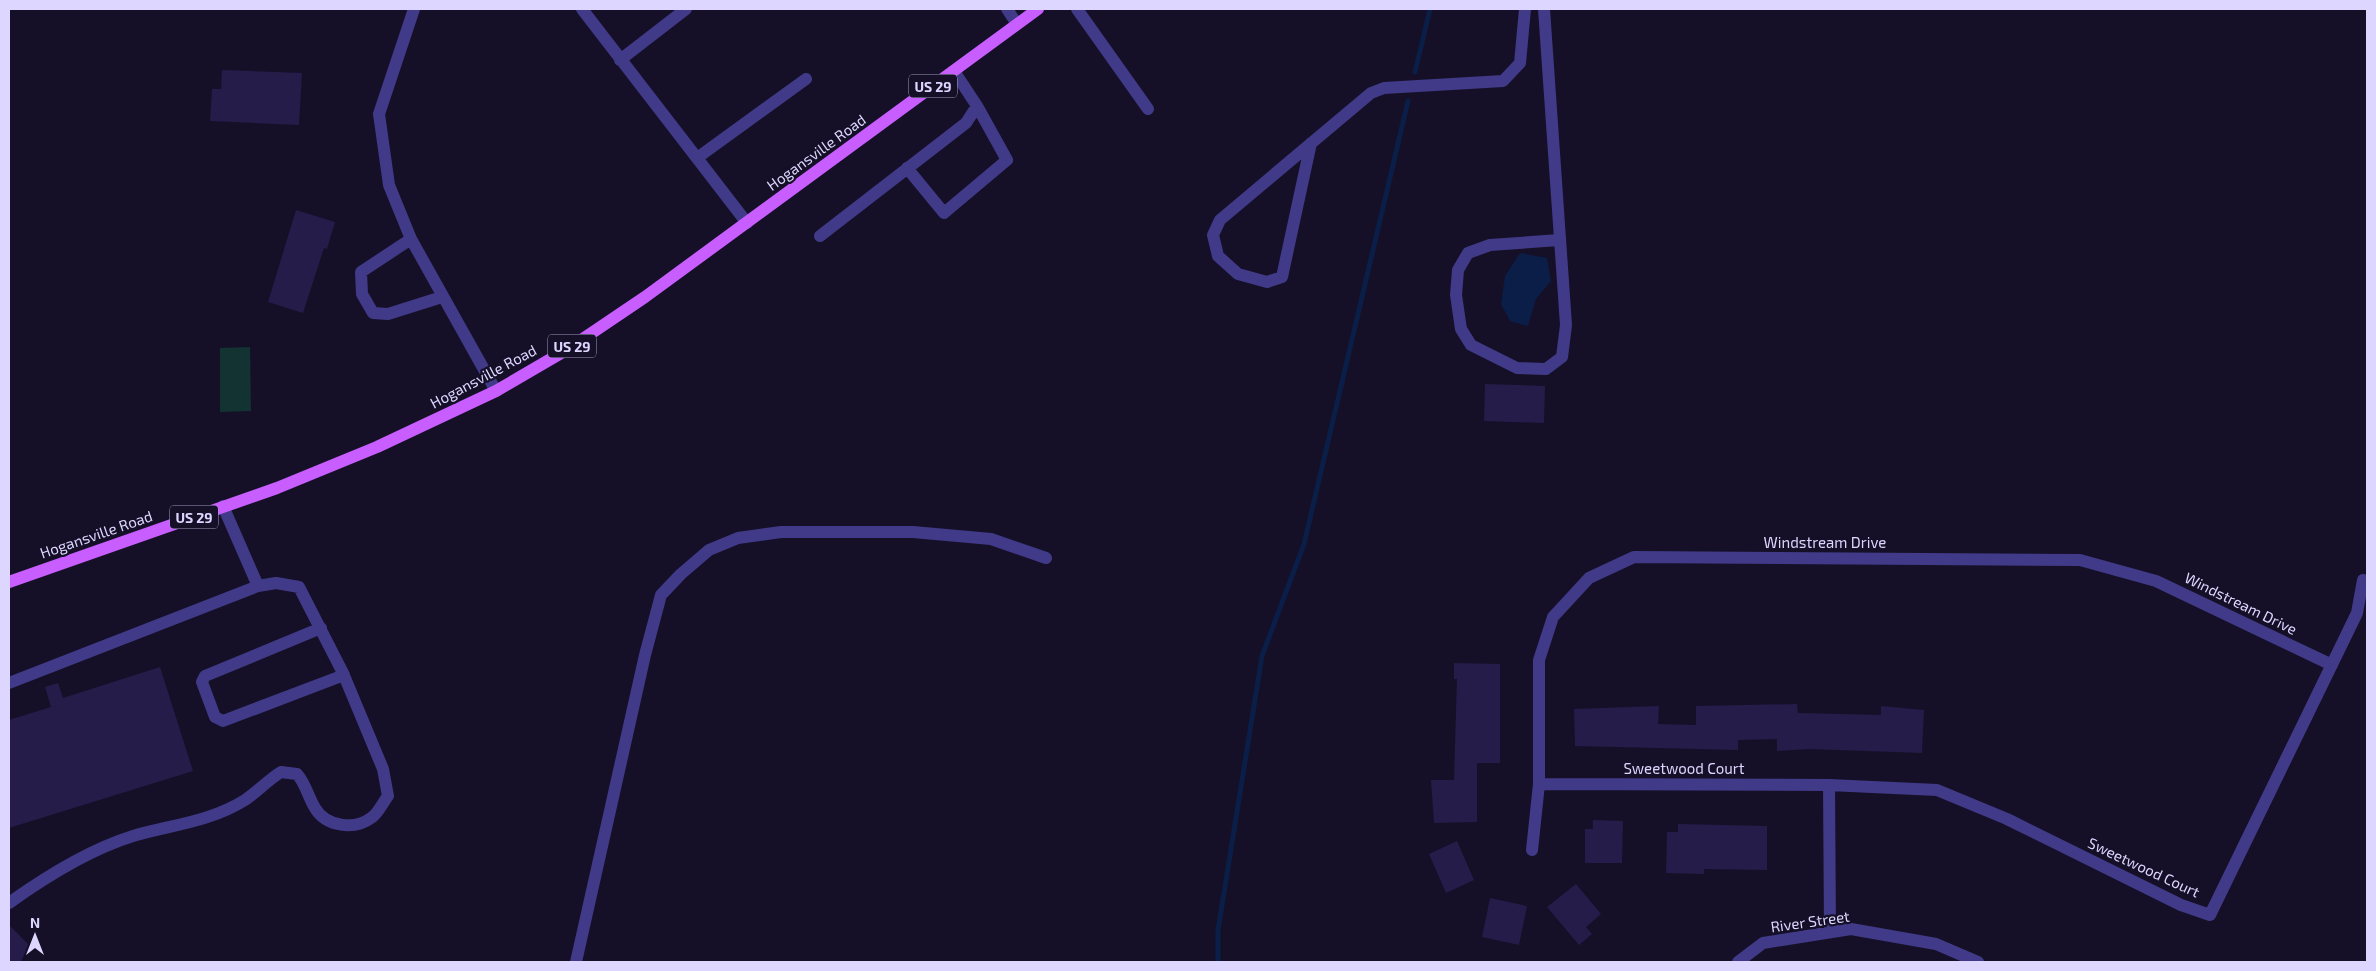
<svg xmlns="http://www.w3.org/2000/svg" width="2376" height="971" viewBox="0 0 2376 971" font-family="'Exo 2',sans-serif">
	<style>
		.green { fill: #133232 }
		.water { fill: #0a1e47 }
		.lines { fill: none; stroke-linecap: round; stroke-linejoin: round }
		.stream { stroke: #0a1e47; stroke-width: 5 }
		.building { fill: #261c49 }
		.minor { stroke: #403a88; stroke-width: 12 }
		.major { stroke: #c85eff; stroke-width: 12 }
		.labels { text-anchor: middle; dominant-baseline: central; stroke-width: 4.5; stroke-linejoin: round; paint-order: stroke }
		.shield { fill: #151028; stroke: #a19bbe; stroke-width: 1 }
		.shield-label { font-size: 14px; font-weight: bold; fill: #ddd7ff }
		.street-label { font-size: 15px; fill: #ddd7ff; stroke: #151028 }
	</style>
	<rect width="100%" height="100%" fill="#151028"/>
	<path class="green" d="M250,347L251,411L220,412V348Z"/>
	<path class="water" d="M1520,253L1547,258L1551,281L1536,299L1528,326L1510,321L1501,304L1505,276Z"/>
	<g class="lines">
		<path class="stream" d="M1415,72L1430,9
			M1218,962V930L1262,656L1304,544L1408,101"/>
	</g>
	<path class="building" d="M222,70L302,73L299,125L210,121L212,89H221Z
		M296,210L335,222L327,249L324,248L303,313L268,302Z
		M1485,384L1545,386L1544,423L1484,421Z
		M1454,663L1500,664V763H1477V822L1434,823L1431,780H1454L1457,679H1454Z
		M160,667L193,771L9,828V720L51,707L45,687L58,683L63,698Z
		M1797,704L1798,713L1881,715V706L1924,710L1922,753L1809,749L1777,751V739L1738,740V750L1575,746L1574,709L1659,706L1658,724L1696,725V706Z
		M1593,820L1623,821L1622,863H1585V829H1593Z
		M1678,824L1767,826V870L1704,869V874L1666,873L1667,832H1678Z
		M1457,841L1474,880L1446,893L1429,854Z
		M1576,884L1601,914L1586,927L1592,934L1579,945L1547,907Z
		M1490,898L1527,906L1519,945L1482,937Z
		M9,925L33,949L20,962H9Z"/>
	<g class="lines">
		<path class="minor" d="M414,9L379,114L389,185L411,239L496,391
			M582,9L747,223
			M1007,9L1017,24
			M1077,9L1148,109
			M1544,9L1566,325L1562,357L1546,369L1517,368L1471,345L1461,329L1456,295L1458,270L1468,253L1490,245L1559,240
			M620,60L686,9
			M1311,143L1282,277L1267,282L1238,274L1218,256L1213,235L1220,220L1371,93L1384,88L1503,81L1520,63L1525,9
			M697,158L806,79
			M907,168L944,213L1007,160L977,106
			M820,236L966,123L977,106L954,71
			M411,239L361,272L362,294L373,313L388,314L442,297
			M223,506L258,586
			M321,628L205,676L202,682L215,717L223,721L344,675
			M9,683L258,586L276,583L299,587L343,673L383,769L388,796C383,802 378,814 371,818C355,830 326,827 315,808C308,797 306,784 297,774L281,772C268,780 257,792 245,800C210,822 171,825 133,836C91,849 44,878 9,903
			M1539,784L1829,785L1937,790L2007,819L2181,905L2210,915L2357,613L2363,580
			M1829,785L1830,932
			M1532,850L1539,784V660L1553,617L1589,578L1634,557L2080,560L2156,581L2332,665
			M576,962L645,655L661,595L681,574L709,550L738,538L781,532H913L991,539L1046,558
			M1738,962L1763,943L1851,929L1936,944L1978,962"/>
		<path class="major" d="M9,582L277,488L377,447L496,391L568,349L645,297L1038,9"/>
	</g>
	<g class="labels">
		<g class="shield">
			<rect x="909" y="74.5" width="48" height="23" rx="4"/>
			<rect x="548" y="334.5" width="48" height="23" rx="4"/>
			<rect x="170" y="505.5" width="48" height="23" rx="4"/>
		</g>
		<g class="shield-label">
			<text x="933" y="86">US 29</text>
			<text x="572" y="346">US 29</text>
			<text x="194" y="517">US 29</text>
		</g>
		<g class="street-label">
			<text transform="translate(816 152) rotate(-36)">Hogansville Road</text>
			<text transform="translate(483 376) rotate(-28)">Hogansville Road</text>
			<text transform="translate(96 534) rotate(-19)">Hogansville Road</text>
			<text x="1825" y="542">Windstream Drive</text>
			<text transform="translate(2241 603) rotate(26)">Windstream Drive</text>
			<text x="1684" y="768">Sweetwood Court</text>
			<text transform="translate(2144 867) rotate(25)">Sweetwood Court</text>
			<text transform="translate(1810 921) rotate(-8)">River Street</text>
		</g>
	</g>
	<rect width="2376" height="971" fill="none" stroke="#ddd7ff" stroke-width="20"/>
	<g transform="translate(35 936)" stroke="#151028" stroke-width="4" paint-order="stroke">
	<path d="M0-4L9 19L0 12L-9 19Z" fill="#ddd7ff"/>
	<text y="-8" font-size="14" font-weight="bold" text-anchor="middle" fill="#ddd7ff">N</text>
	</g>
</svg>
